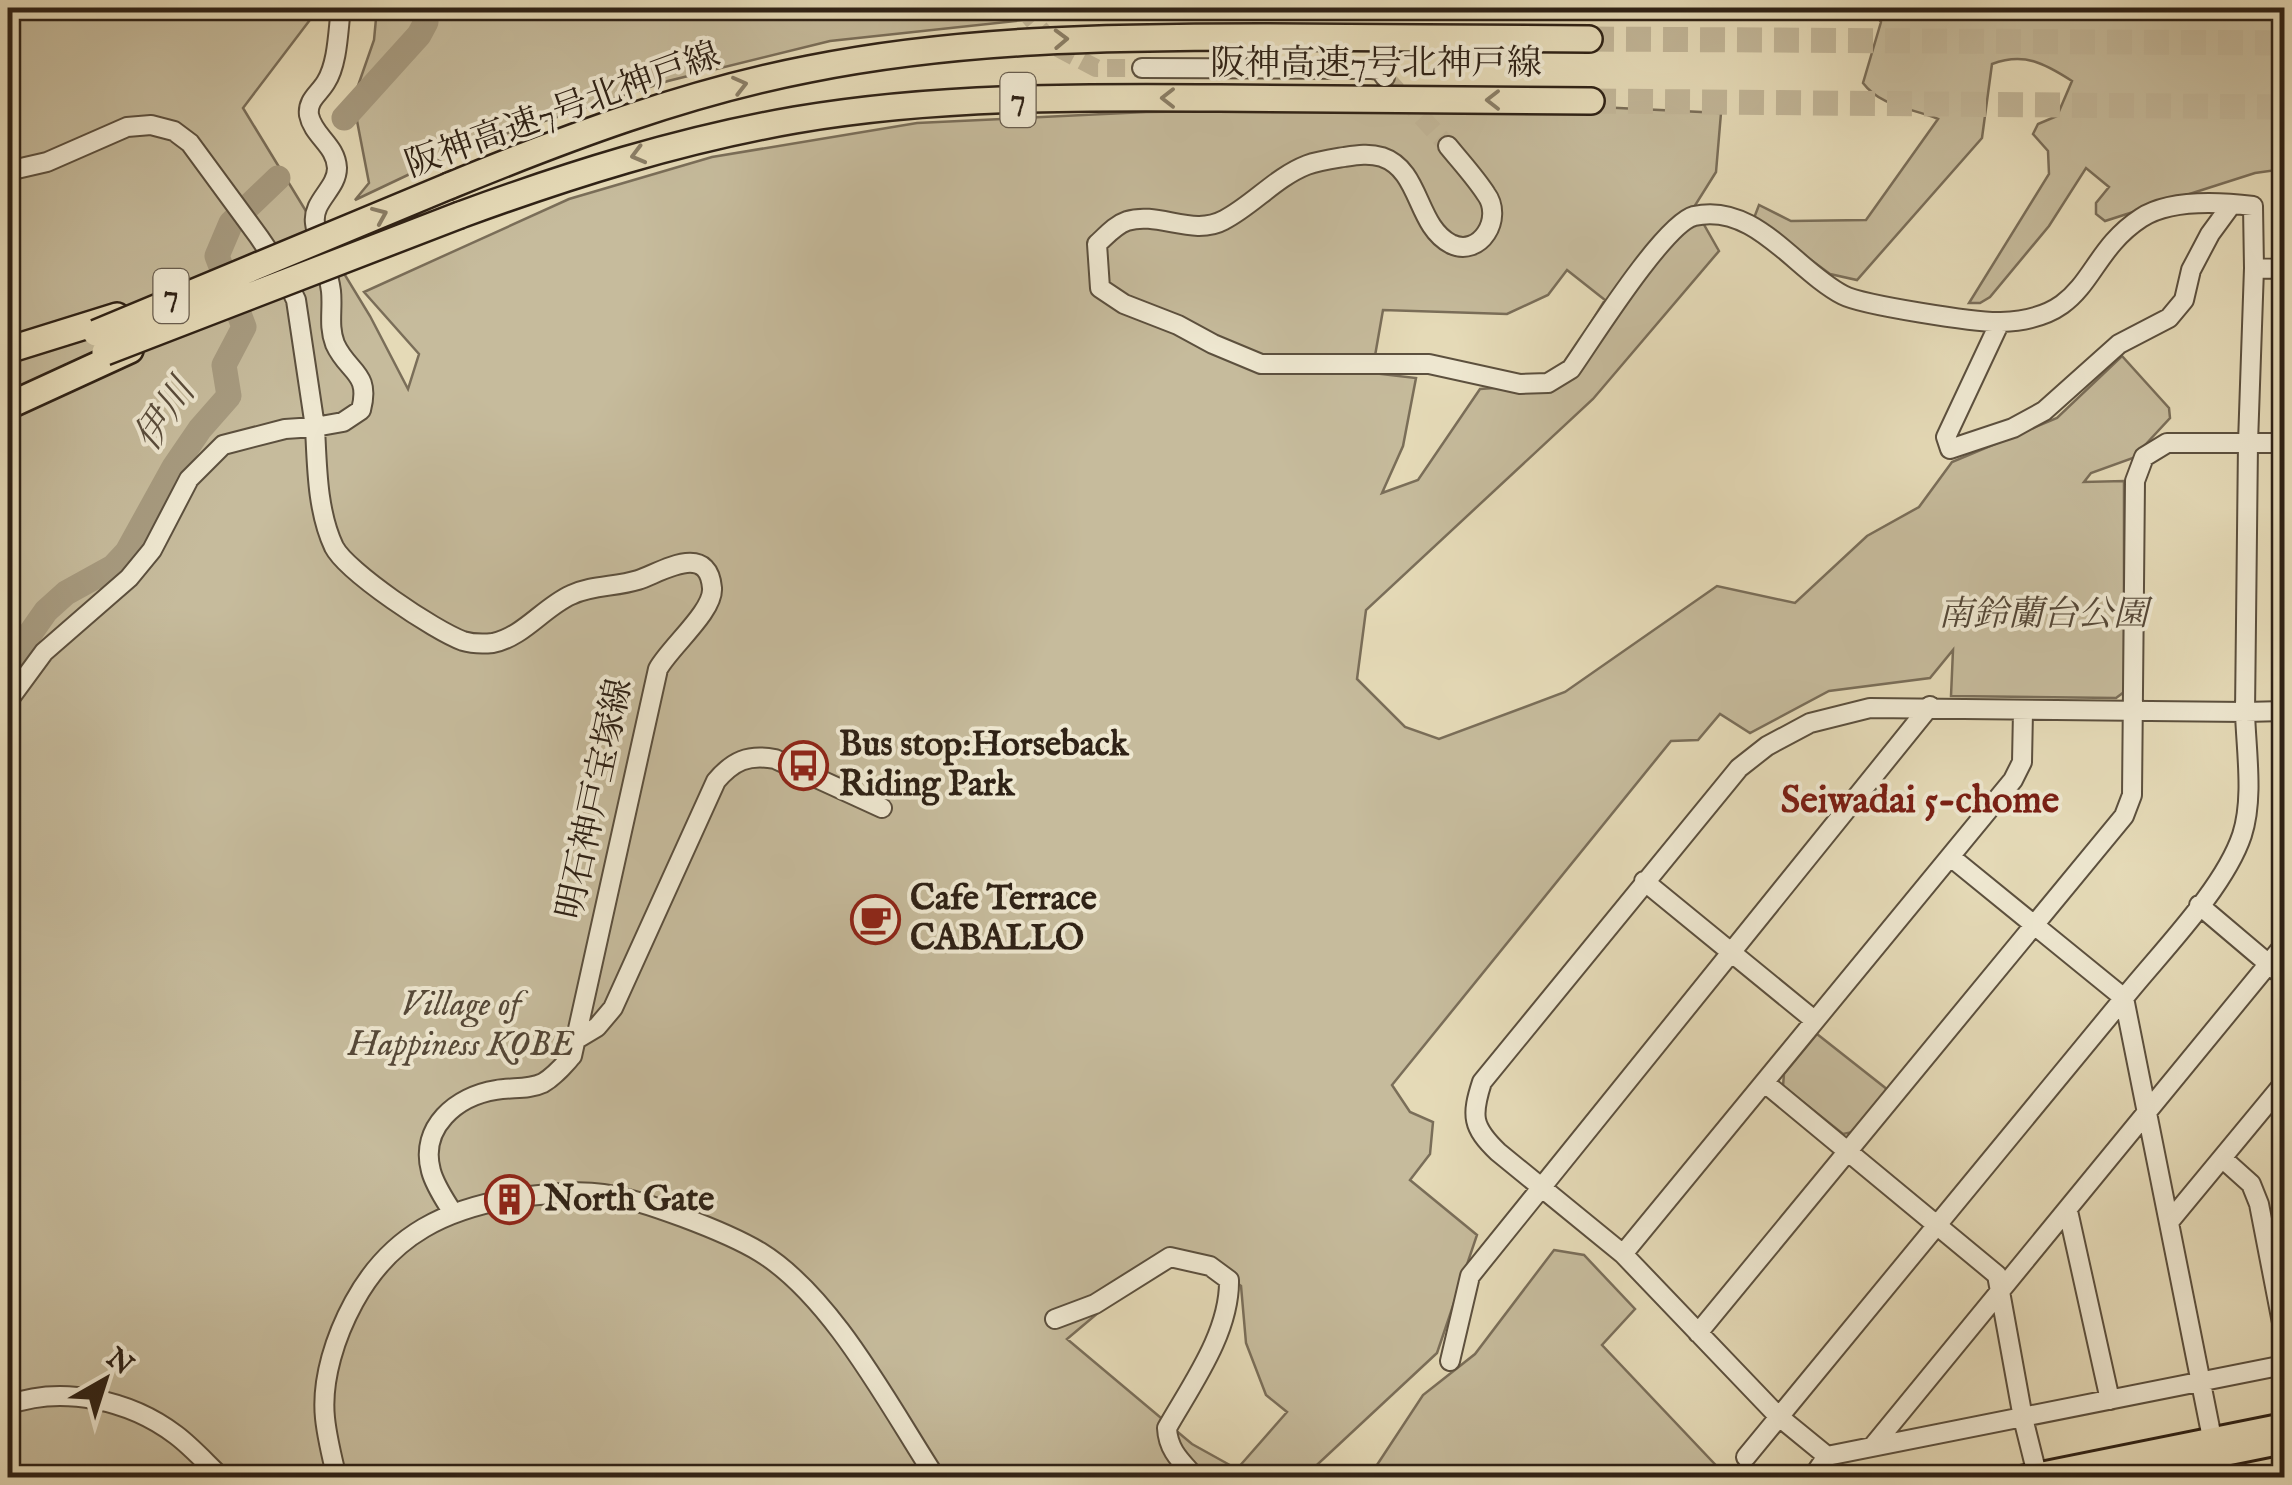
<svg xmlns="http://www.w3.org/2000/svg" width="2292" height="1485" viewBox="0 0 2292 1485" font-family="'IM FELL English','Noto Serif JP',serif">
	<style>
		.green { fill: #c6bb9c; stroke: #7a6e59; stroke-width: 2.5; fill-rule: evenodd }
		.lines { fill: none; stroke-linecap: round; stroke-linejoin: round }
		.river { stroke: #a79b80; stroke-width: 25 }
		.minor-tunnel { stroke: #c1b597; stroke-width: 18; stroke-dasharray: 18 9; stroke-linecap: butt }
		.highway-tunnel { stroke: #c1b597; stroke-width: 25; stroke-dasharray: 25 12; stroke-linecap: butt }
		.minor-casing { stroke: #5c503e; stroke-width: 22 }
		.major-casing { stroke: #2f2216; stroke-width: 28 }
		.highway-casing { stroke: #2f2216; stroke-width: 30 }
		.minor { stroke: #eee7d0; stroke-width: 18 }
		.major { stroke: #e5dab7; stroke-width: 22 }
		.highway { stroke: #e5dab7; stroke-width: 25 }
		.highway-bridge-casing { stroke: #2f2216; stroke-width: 30; stroke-linecap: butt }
		.highway-bridge { stroke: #e5dab7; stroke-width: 25 }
		.oneway { stroke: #8a7e66 }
		.labels { text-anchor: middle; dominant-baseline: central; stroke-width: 8; stroke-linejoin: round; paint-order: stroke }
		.shield { fill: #eee7d0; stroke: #685d4e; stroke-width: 2.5 }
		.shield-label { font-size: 32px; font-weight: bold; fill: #2f2216 }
		.street-label { font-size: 35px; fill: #2f2216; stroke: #eee7d0 }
		.park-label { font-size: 35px; font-style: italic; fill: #554838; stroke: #eee7d0 }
		.poi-label { font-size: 35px; font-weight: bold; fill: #2f2216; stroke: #eee7d0; text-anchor: start }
		.water-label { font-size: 38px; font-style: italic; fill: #594c3b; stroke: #eee7d0 }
		.neighbourhood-label { font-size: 38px; font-weight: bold; fill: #7a1f14; stroke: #eee7d0 }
	</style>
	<rect width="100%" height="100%" fill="#e5dab7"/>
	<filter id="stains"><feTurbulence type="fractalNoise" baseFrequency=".002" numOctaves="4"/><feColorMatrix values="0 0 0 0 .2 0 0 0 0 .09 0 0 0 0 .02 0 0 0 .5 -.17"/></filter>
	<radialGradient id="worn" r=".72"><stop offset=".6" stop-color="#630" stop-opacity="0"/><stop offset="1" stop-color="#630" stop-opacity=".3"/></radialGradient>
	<path class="green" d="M8,8H319L243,108L370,316L408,389L419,354L364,292L569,199L712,157L917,123L1146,112L1598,107L1721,113L1716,172L1694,207L1719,251L1593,399L1366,610L1357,679L1405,727L1439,739L1565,692L1717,586L1795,603L1867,536L1919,507L1952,462L2057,418L2122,356L2169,408L2170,418L2133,458L2091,473L2084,482L2124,481V692L2116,698L1951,696L1953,650L1930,678L1829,691L1750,733L1720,714L1698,740L1671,741L1392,1085L1410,1112L1433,1122L1430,1154L1410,1180L1477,1235L1437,1353L1304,1477L8,1478ZM1567,270L1605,300L1553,384L1480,389L1418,480L1382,493L1403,446L1416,378L1372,373L1383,310L1507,314L1548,295ZM1206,1260L1241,1286L1246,1343L1266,1395L1287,1412L1237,1469L1192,1444L1067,1339L1124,1291L1176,1263Z
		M377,8H1379L1378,13L1070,15L830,41L668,81L471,145L355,200L369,183L353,100L374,40Z
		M1866,8H2284V169L2255,173L2105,221L2096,214V203L2109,187L2086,168L2049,226L1990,297L1980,303H1969L2049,174L2048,151L2033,134L2038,124L2057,116L2072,81C2044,63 2024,52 1992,64L1982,138L1857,280L1830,274L1754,218L1759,205L1791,221L1866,220L1938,119C1912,108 1881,107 1863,83L1881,22L1874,12Z
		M1817,1034L1888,1090L1853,1132L1843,1134L1783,1086L1784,1074Z
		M1554,1250L1584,1255L1635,1309L1602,1345L1727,1477H1369L1423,1395L1475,1354Z"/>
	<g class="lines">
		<path class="river" d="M344,118L419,35L426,22L421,8
			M8,665L46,611L66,593L113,567L127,552L174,467L200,429L229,396L224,365L244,327L217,256L231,223L278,178"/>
		<path class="minor-tunnel" d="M1022,8L1056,47L1096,68H1142
			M1385,77L1448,146"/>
		<path class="highway-tunnel" d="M1589,39L2284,43
			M1591,101L2284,107"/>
		<defs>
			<path id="minor" d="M1142,68L1372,69L1380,70L1385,77
				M1448,146C1461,162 1475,177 1486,194C1504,218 1480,258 1451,244C1416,226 1421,170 1382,157C1369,153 1357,155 1344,157C1332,159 1318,161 1307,165C1276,177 1253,205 1224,220C1193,237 1158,211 1127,221C1115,225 1106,236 1097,244L1100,288L1124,304L1178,325L1213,344L1261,364H1429L1520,384L1548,383L1571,369C1592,339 1664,224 1694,216C1755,202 1795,270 1843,295C1862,305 1977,323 2001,322C2093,319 2081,257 2141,218C2170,199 2220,202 2253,206L2254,268L2248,443L2245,712L1870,708L1810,723L1767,746L1739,768L1482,1082C1471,1116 1472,1127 1498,1152L1623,1254L1778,1416L1827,1456L2284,1365
				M8,171L47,162L127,127L151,125L174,131L190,143L259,237L282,271L296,300L315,427L343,422L361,410C371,372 348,373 335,344C328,326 333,309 331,291C328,268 318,246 315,223C312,201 337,189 337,168C336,145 313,136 309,115C307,100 319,94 326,82C338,63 338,30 341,8
				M2254,268L2284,269
				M2000,322L1946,437L1950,449L2013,428L2044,411L2119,344L2169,318L2184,300L2191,270L2210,234L2232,204
				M8,701L44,652L129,578L152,550L189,479L223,445L285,429L315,427C317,466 317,511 334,547C347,572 435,631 463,641C473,644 483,644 493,643C523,637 544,607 571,595C592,585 616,587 638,580C660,573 708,541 712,588C714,611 670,647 658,669L572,1056C563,1066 555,1076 543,1083C528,1090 513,1087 496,1090C457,1096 419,1127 431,1171C435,1186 445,1200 453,1213
				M1644,881L1814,1020
				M2199,905L2284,977
				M577,1039L597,1027L613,1008L716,781C733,761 748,754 775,759L882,808
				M1765,1083L1997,1275L2023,1418L2037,1474
				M2222,1158L2251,1184L2259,1204L2284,1333
				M2068,1211L2110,1400
				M2169,1222L2284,1083
				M1623,1254L2013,780L2022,762L2023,711
				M1055,1319L1095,1304L1170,1257L1210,1266L1229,1280C1230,1332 1192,1384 1167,1428C1168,1451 1182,1462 1196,1478
				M1698,1333L2124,816L2132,795L2135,481L2144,457L2167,443H2284
				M1450,1361L1470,1276L1930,706
				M8,1405C62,1385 130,1400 176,1435C192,1447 207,1464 222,1478
				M1873,1446L2284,945
				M1746,1457L2124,998L1952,858
				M337,1478C332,1458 327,1438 325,1418C321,1379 336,1335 354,1302C391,1234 447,1208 520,1197C547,1194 576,1190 603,1194C641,1199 727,1232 760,1252C833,1297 889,1406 936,1478
				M1812,1478L1827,1456
				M2220,1478L2124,998C2160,953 2224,889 2242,835C2254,798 2246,750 2245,712L2284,711"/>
			<path id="major" d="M2021,1478L2284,1425
				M2106,1478L2284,1442"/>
			<path id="highway" d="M449,186C566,138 685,93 809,69C959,39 1110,37 1262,37C1371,38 1480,38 1589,39
				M460,215C569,175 680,140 795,120C935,96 1078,97 1219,98C1343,99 1467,100 1591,101
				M8,350L117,316
				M8,406L130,350"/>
		</defs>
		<use href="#minor" class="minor-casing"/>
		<use href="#major" class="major-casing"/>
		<use href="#highway" class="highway-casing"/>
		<use href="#minor" class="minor"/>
		<use href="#major" class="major"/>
		<use href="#highway" class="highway"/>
		<defs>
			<path id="highway-bridge" d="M96,333L449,186
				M105,352L460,215"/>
		</defs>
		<use href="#highway-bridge" class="highway-bridge-casing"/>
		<use href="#highway-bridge" class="highway-bridge"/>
	</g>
	<defs><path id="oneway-chevron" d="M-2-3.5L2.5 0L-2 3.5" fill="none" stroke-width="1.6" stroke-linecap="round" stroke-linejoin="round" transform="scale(2.5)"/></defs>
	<g class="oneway">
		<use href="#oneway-chevron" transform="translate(1061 39) rotate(-2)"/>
		<use href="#oneway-chevron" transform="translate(740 85) rotate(-14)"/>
		<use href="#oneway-chevron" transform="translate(1168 98) rotate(-180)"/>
		<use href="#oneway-chevron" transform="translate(1493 100) rotate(-180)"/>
		<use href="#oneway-chevron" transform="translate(638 155) rotate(165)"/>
		<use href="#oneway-chevron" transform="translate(380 215) rotate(-23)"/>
	</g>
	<defs>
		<symbol id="bus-ring" viewBox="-11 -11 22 22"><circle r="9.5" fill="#eee7d0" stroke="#8f2418" stroke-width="1.5"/><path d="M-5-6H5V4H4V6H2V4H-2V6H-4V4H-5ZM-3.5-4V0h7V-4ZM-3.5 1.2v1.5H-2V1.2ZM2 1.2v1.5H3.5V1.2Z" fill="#8f2418"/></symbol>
		<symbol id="cafe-ring" viewBox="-11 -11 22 22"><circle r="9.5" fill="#eee7d0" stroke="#8f2418" stroke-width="1.5"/><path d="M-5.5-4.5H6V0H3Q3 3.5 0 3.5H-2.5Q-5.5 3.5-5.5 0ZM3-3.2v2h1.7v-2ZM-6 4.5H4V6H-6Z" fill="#8f2418"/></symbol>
		<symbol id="building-ring" viewBox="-11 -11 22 22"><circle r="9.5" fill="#eee7d0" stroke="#8f2418" stroke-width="1.5"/><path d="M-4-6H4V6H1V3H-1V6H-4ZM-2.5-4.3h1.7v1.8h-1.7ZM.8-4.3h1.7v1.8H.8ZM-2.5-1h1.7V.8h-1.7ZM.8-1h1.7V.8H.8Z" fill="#8f2418"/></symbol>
	</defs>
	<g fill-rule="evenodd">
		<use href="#bus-ring" x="776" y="738" width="55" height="55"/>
		<use href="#cafe-ring" x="848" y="892" width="55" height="55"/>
		<use href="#building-ring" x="482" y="1172" width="55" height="55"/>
	</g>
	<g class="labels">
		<g class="shield">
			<rect x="1000.5" y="73" width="35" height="54" rx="8"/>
			<rect x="153.5" y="269" width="35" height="54" rx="8"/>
		</g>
		<g class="shield-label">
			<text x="1018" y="100">7</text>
			<text x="171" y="296">7</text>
		</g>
		<g class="street-label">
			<text x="1376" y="64">阪神高速7号北神戸線</text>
			<text transform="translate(563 111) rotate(-20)">阪神高速7号北神戸線</text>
			<text transform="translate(596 799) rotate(-78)">明石神戸宝塚線</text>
		</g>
		<g class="park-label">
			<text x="2043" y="615">南鈴蘭台公園</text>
			<text x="461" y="1005">Village of<tspan x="461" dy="40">Happiness KOBE</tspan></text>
		</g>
		<g class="poi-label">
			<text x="839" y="745">Bus stop:Horseback<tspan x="839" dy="40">Riding Park</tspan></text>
			<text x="910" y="899">Cafe Terrace<tspan x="910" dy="40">CABALLO</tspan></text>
			<text x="544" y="1200">North Gate</text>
		</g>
		<g class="water-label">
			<text transform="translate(166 416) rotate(-56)">伊川</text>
		</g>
		<g class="neighbourhood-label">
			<text x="1920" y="802">Seiwadai 5-chome</text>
		</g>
	</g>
	<rect width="2292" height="1485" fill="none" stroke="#e5dab7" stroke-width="40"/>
	<rect x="10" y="10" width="2272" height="1465" fill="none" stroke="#2f2216" stroke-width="5"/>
	<rect x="20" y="20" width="2252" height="1445" fill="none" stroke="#2f2216" stroke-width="2.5"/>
	<g transform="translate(105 1380) rotate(39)" stroke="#eee7d0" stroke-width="8" paint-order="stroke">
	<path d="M0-8L18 38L0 25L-18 38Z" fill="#2f2216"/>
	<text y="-15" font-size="28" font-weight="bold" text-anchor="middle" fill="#2f2216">N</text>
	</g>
	<rect width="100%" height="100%" filter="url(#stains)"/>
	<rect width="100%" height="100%" fill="url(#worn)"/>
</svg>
